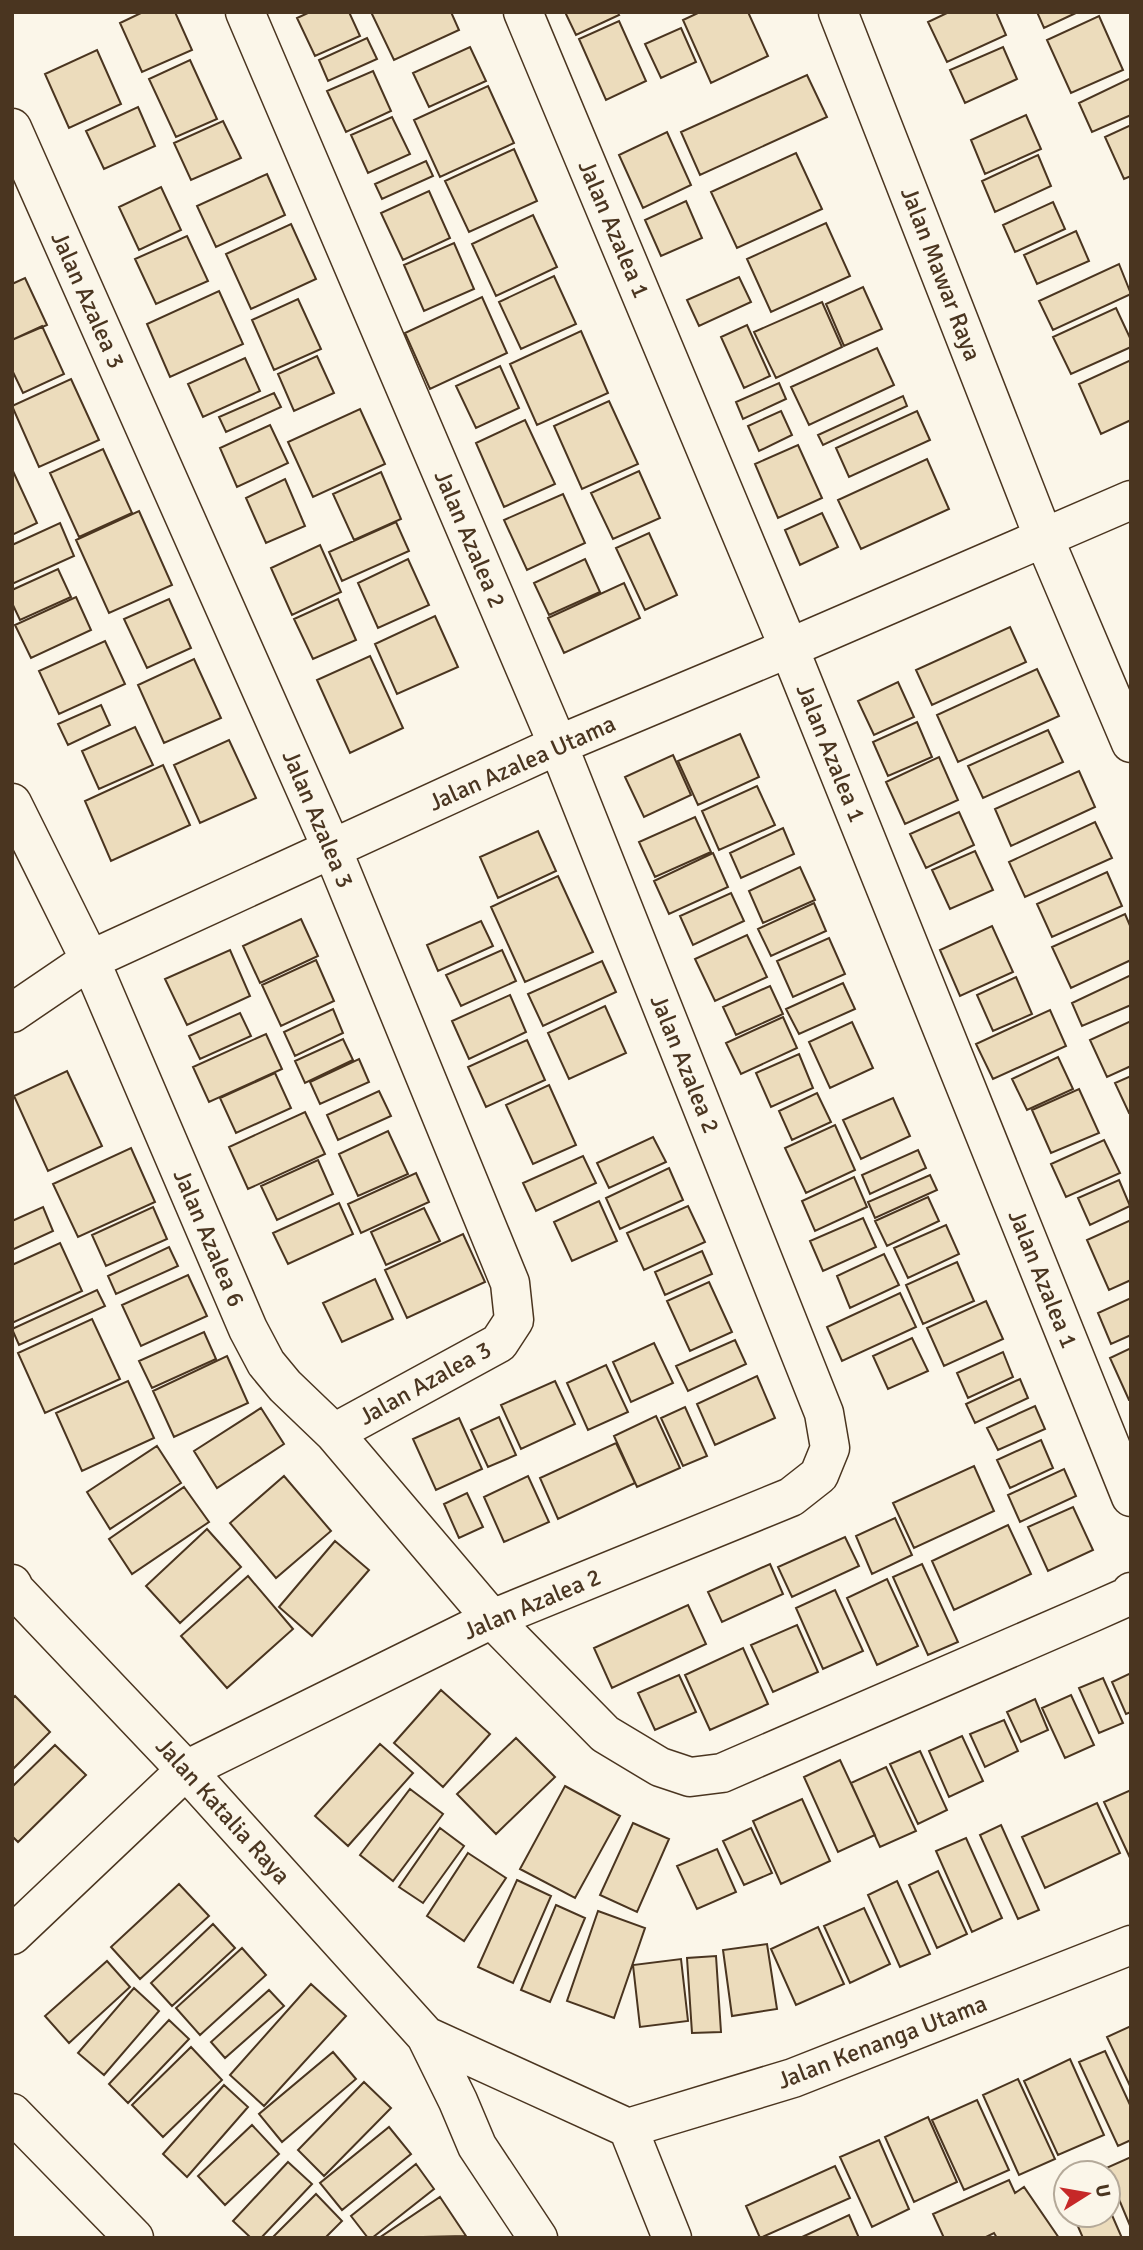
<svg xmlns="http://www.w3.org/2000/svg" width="1143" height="2250" viewBox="0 0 1143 2250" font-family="Signika,sans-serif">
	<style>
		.building { fill: #ecdcbc; stroke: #4a3520; stroke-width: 2 }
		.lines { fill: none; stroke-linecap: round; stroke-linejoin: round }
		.minor-casing { stroke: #4a3520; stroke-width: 41 }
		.minor { stroke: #fbf6e9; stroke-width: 38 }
		.labels { text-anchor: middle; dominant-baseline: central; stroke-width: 5; stroke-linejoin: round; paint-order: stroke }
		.street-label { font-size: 24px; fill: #4a3520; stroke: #fbf6e9 }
	</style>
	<rect width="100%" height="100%" fill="#fbf6e9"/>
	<path class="building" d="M143,12H175L192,50L142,72L120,23Z
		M310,12H349L360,36L315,56L297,18Z
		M371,12H451L459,30L394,60Z
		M565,12H617L619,15L576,35Z
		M700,12H748L768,56L711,83L683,20Z
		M949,12H996L1006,35L947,62L928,22Z
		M1037,12H1078L1044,28Z
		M1099,16L1123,70L1071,93L1047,40Z
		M619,21L646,81L606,100L579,39Z
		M681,28L696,62L661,78L645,44Z
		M367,38L377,59L328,81L319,60Z
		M470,47L486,81L429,107L413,73Z
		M1003,47L1017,79L965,103L950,70Z
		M97,50L121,104L69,128L45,74Z
		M190,60L217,119L176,137L149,79Z
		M373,71L391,111L346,132L327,91Z
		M807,75L827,117L700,175L681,132Z
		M1131,78V115L1092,132L1079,103Z
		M488,86L514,143L440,177L414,120Z
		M138,107L155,146L104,169L86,131Z
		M1026,115L1041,149L985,174L971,140Z
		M392,117L410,154L368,173L351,135Z
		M223,121L241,158L191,180L174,143Z
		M1131,125V176L1124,179L1105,137Z
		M667,132L691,185L643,208L619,155Z
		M514,149L537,201L469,232L445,181Z
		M796,153L822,209L737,248L711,192Z
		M1038,155L1051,186L995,212L982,181Z
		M426,161L433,176L382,199L375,184Z
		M267,174L285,215L216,247L197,206Z
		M161,187L181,230L139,250L119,207Z
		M429,191L450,238L403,260L381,213Z
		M686,201L702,238L661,256L645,220Z
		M1053,202L1065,229L1015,252L1003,225Z
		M533,215L557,267L496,296L472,244Z
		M826,223L850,276L771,312L747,259Z
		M291,224L316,279L251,309L226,254Z
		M1076,231L1089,261L1037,284L1024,255Z
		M187,236L208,281L156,304L135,259Z
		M454,243L474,289L424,311L404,265Z
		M1119,264L1131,294L1053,330L1039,301Z
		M554,276L576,324L521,349L499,302Z
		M739,277L751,302L699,326L687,300Z
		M25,278L47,325L12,340V284Z
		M863,287L882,329L844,346L826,304Z
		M219,291L243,344L170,377L147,324Z
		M482,297L507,353L430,389L405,333Z
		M298,299L321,349L274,370L252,320Z
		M822,302L842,347L776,378L754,332Z
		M1116,308L1131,340V347L1071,374L1053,337Z
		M747,325L770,376L744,388L721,337Z
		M42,326L64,374L23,393L12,370V340Z
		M581,331L608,393L537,425L510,364Z
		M877,348L894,385L809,425L791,387Z
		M317,356L334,393L294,411L278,374Z
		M245,358L260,391L203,417L188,384Z
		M1131,360V420L1101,434L1079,384Z
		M500,366L519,408L476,428L456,386Z
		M71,379L99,440L39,467L12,406Z
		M779,383L786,399L743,419L736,402Z
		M274,393L281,407L226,432L219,417Z
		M903,396L907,406L823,445L818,435Z
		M609,401L638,464L582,489L554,426Z
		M360,409L385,464L313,497L288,442Z
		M781,411L792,435L759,451L748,426Z
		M917,411L930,440L849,477L836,448Z
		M525,420L555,484L504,507L476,443Z
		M270,425L288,463L237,487L220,448Z
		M798,445L822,498L778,518L755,464Z
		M103,449L132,513L79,537L50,473Z
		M927,459L949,509L861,549L838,500Z
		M12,469L37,523L12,535Z
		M639,471L660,518L613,539L591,493Z
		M381,472L401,519L354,540L333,494Z
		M285,479L305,526L266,543L246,498Z
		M563,494L585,543L527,570L504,520Z
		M139,511L172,585L109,613L76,540Z
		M822,513L838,547L800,565L785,530Z
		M396,522L409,551L342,581L329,552Z
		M60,523L74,556L12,584V545Z
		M649,533L677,595L645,610L616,548Z
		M320,545L341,592L292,615L271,568Z
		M408,559L429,605L378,628L358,583Z
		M585,559L600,592L549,615L534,583Z
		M58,569L71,597L20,620L12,603V590Z
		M624,583L640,618L564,653L548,618Z
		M76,597L91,630L31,658L15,625Z
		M169,599L191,648L147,668L124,619Z
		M338,599L356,640L313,659L294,619Z
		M435,616L458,667L397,694L375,644Z
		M1010,627L1026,662L932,705L916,670Z
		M105,641L125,684L59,714L39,671Z
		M370,656L403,728L350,753L317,680Z
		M194,659L221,718L164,743L138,685Z
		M1037,669L1059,716L958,762L937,715Z
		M898,682L914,717L874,735L858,701Z
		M101,705L110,725L68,745L58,724Z
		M917,722L932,757L888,776L873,742Z
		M135,727L153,765L99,789L82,751Z
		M1048,730L1063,762L983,798L968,766Z
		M740,734L759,777L698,805L678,761Z
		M229,740L256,798L200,823L174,765Z
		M673,755L691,795L644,817L625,777Z
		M939,757L958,800L905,824L886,782Z
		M163,765L190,825L111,861L85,801Z
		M1079,771L1095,807L1011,846L995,809Z
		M757,786L775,825L719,850L702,811Z
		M959,812L974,845L926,868L910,834Z
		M695,817L711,852L655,877L639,842Z
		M1095,822L1112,858L1025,897L1009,862Z
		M783,828L794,854L741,878L730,853Z
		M538,831L556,871L498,898L480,857Z
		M975,851L993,890L950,909L932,870Z
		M713,853L728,887L669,914L654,881Z
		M800,867L815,900L763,923L749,891Z
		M1107,872L1122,906L1052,937L1037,904Z
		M558,876L593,952L525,982L491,907Z
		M731,893L744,921L693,945L680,916Z
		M814,903L826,931L771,956L758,929Z
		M1125,914L1131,928V960L1071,988L1052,947Z
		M301,919L318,956L260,983L243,946Z
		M481,921L493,946L438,971L427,945Z
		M992,926L1013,972L960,996L940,950Z
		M747,935L767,977L715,1001L695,959Z
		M829,938L845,974L793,997L777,961Z
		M230,950L250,996L187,1025L165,979Z
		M502,950L516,981L461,1006L446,975Z
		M316,960L334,1001L281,1026L262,985Z
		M602,961L616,992L543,1026L528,994Z
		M1131,975V1005L1082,1026L1072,1003Z
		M1016,977L1032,1014L993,1031L977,995Z
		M843,983L855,1009L799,1034L786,1009Z
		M770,986L783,1014L736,1035L723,1007Z
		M510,995L526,1032L469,1059L452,1021Z
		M605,1006L626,1053L569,1079L548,1033Z
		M333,1009L343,1033L295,1056L284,1032Z
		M1050,1010L1066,1046L993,1079L976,1044Z
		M240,1013L251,1036L200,1059L189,1036Z
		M783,1017L797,1048L741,1074L726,1043Z
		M1131,1021V1066L1107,1077L1090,1040Z
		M852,1022L873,1068L830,1088L809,1042Z
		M266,1034L282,1069L209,1102L193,1067Z
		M343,1039L353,1060L305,1083L295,1061Z
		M527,1040L545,1080L486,1107L468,1067Z
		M799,1054L813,1088L771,1107L756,1073Z
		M1058,1057L1073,1089L1027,1110L1012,1079Z
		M359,1059L369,1082L320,1104L310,1082Z
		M67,1071L102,1146L48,1171L14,1096Z
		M275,1073L291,1108L236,1133L220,1098Z
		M1131,1076V1112L1129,1113L1115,1083Z
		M549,1085L576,1145L533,1164L506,1105Z
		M1079,1089L1099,1133L1051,1153L1032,1110Z
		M379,1091L391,1116L338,1140L327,1115Z
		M817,1093L831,1122L792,1140L779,1111Z
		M893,1098L910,1136L861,1159L843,1120Z
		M305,1112L325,1154L248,1189L229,1147Z
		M835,1125L855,1170L806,1193L785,1148Z
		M388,1131L408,1174L358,1196L339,1154Z
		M653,1137L666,1162L609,1188L597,1163Z
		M1104,1140L1120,1173L1066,1197L1051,1164Z
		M131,1148L155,1202L78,1237L53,1184Z
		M918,1150L926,1168L870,1194L862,1175Z
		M583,1156L596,1183L536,1211L523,1183Z
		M318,1160L333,1194L277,1220L261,1186Z
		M669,1168L683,1200L620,1229L606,1198Z
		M416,1173L429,1202L361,1233L348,1204Z
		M930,1175L937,1190L875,1218L868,1202Z
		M854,1177L867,1207L815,1231L802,1201Z
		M1119,1180L1130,1206L1090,1225L1078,1198Z
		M928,1197L939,1221L887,1246L875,1221Z
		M599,1201L617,1241L572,1261L554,1222Z
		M339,1203L353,1234L288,1264L273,1233Z
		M688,1206L705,1242L644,1270L627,1233Z
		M43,1207L53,1231L12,1250V1221Z
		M153,1207L167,1239L106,1266L92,1235Z
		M424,1208L440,1241L386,1265L371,1232Z
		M863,1218L876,1247L823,1271L810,1241Z
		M1131,1220V1280L1109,1290L1087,1240Z
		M946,1225L959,1254L908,1278L894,1248Z
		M463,1234L485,1282L407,1318L385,1270Z
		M60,1243L82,1291L12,1323V1265Z
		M169,1247L178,1266L116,1294L108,1276Z
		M702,1251L712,1274L665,1295L655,1272Z
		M884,1254L899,1285L850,1308L837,1276Z
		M957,1262L974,1301L923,1324L906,1285Z
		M188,1275L207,1316L141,1346L122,1305Z
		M375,1279L393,1319L342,1342L323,1303Z
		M709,1282L732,1332L690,1351L667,1301Z
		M97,1290L105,1306L19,1345L12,1329Z
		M900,1293L916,1327L842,1361L827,1327Z
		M1131,1298V1335L1111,1344L1098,1313Z
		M986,1301L1003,1339L944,1366L927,1328Z
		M92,1319L120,1379L45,1413L18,1353Z
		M204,1332L216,1359L152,1388L139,1361Z
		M912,1338L928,1371L888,1389L873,1356Z
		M735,1340L746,1364L688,1391L676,1366Z
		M654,1343L673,1383L631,1402L613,1362Z
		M1131,1348V1400H1129L1110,1358Z
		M1003,1352L1013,1377L968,1398L957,1373Z
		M227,1356L248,1403L174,1437L153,1391Z
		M606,1365L628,1412L588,1430L567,1383Z
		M757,1376L775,1418L715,1445L697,1404Z
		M1020,1379L1028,1398L975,1423L966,1404Z
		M128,1381L154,1438L82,1471L56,1413Z
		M555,1381L575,1424L521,1449L501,1405Z
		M1035,1406L1045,1429L998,1450L987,1428Z
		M685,1407L707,1456L683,1466L661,1418Z
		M261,1408L284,1444L217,1488L194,1451Z
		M656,1416L680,1468L637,1487L614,1436Z
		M499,1417L516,1455L488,1467L471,1430Z
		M459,1418L482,1469L436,1490L413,1439Z
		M1041,1440L1053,1468L1010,1488L997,1460Z
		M616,1443L635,1483L558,1519L540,1478Z
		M157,1446L181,1483L110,1529L87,1492Z
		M974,1466L994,1511L914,1548L893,1503Z
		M1064,1469L1076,1496L1020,1522L1008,1495Z
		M284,1476L331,1531L276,1578L230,1523Z
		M528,1476L549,1522L504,1542L484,1497Z
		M184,1487L209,1522L132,1574L109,1539Z
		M467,1493L483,1527L459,1538L444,1504Z
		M1073,1507L1093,1550L1048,1571L1028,1527Z
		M895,1518L912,1555L872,1574L856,1536Z
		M1008,1525L1031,1574L954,1610L932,1561Z
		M207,1529L241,1567L180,1623L146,1586Z
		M845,1537L859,1566L792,1597L778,1567Z
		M335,1541L369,1570L312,1636L279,1607Z
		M770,1564L783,1594L722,1622L708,1592Z
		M922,1564L958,1642L928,1655L893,1577Z
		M248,1576L293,1629L227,1688L181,1636Z
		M887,1579L918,1646L877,1665L847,1598Z
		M835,1590L863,1651L823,1669L796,1608Z
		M688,1605L706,1644L612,1688L594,1648Z
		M797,1625L818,1672L773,1692L751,1645Z
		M743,1648L768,1704L710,1730L685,1675Z
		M1131,1673V1712L1126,1714L1112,1682Z
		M679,1675L696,1712L655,1730L638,1693Z
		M1103,1678L1123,1723L1099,1733L1079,1688Z
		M441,1690L490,1734L443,1787L394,1743Z
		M1071,1695L1094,1745L1065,1758L1042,1708Z
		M15,1696L50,1732L12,1770V1699Z
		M1035,1699L1048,1730L1021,1742L1007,1712Z
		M1004,1720L1018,1751L985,1767L970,1734Z
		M962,1736L983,1781L949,1797L929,1751Z
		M516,1738L555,1777L496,1834L457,1794Z
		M380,1744L413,1773L348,1846L315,1816Z
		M55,1745L86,1775L18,1842L12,1836V1787Z
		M920,1751L947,1810L918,1824L890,1764Z
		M840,1760L875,1835L838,1852L804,1777Z
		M886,1767L916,1831L880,1847L851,1783Z
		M565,1786L620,1816L575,1898L520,1869Z
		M410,1789L443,1814L393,1881L360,1855Z
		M1131,1790V1860L1104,1802Z
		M802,1799L830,1861L781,1884L753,1821Z
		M1097,1803L1120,1853L1045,1888L1022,1837Z
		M633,1823L669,1839L637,1912L600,1895Z
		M1001,1825L1039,1910L1018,1919L980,1835Z
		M440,1828L464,1846L423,1903L399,1887Z
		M751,1828L772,1873L744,1885L723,1841Z
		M966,1838L1002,1918L972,1932L936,1851Z
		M717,1849L736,1892L697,1909L677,1866Z
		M468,1853L506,1878L464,1941L427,1916Z
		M938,1871L967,1934L937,1948L909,1885Z
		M517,1880L551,1896L513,1983L478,1967Z
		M897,1881L930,1954L900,1967L868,1895Z
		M179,1884L209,1916L140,1979L111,1947Z
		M556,1905L585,1918L550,2002L521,1990Z
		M864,1908L890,1964L850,1983L824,1926Z
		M598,1911L645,1928L614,2018L567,2001Z
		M213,1924L235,1948L172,2006L151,1983Z
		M818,1927L844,1984L796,2005L771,1949Z
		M767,1944L777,2009L732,2016L723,1950Z
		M242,1948L266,1975L200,2035L176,2008Z
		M716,1956L721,2032L692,2033L687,1958Z
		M681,1959L688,2021L640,2027L633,1965Z
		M107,1961L130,1987L69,2043L45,2016Z
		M311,1984L346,2016L264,2106L230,2075Z
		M134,1988L159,2011L104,2075L78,2053Z
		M269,1990L284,2006L225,2058L211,2042Z
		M169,2020L189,2039L128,2103L109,2084Z
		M1131,2026V2088L1107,2037Z
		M191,2047L222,2080L163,2137L132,2105Z
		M1105,2051L1131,2107V2140L1118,2146L1079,2062Z
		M333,2052L356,2079L282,2142L259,2114Z
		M1070,2059L1104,2135L1058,2155L1024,2081Z
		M1018,2079L1055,2159L1019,2175L983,2095Z
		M364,2082L391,2108L324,2176L298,2150Z
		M224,2085L248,2107L187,2177L163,2154Z
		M977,2100L1009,2170L964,2190L932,2120Z
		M928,2117L957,2182L914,2202L885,2137Z
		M252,2125L279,2154L225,2205L198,2176Z
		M389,2127L411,2154L342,2210L320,2183Z
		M879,2140L909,2209L872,2227L840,2157Z
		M1131,2157V2228L1108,2173L1104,2169Z
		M288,2162L312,2184L261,2238H251L233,2221Z
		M416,2164L434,2189L372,2238H368L351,2216Z
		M835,2166L850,2198L760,2238L746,2206Z
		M1009,2180L1015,2193L1024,2187L1059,2238H997L994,2233L984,2238H944L933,2214Z
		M316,2194L342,2221L325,2238H272Z
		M440,2197L466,2236L379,2238Z
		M1108,2206L1122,2238H1083L1073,2215H1108Z
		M849,2215L859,2238H800Z"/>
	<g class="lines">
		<defs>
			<path id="minor" d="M523,12L789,648L1131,1497
				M838,12L1043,536L1131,743
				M12,128L332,849L510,1283L514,1320L499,1343L334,1433
				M12,803L90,960L248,1329L266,1363L285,1386L334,1433L492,1619L605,1734L660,1767L690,1777L722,1773L1093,1612L1129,1596L1131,1592
				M12,1013L90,960L558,745L789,648L1131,500
				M12,1584L15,1590L186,1770L426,2036L628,2128
				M12,1935L186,1770L492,1619L791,1497L819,1475L830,1448L824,1413L558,745L245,12
				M426,2036L458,2101L477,2146L538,2238
				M12,2113L134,2238
				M628,2128L793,2078L1131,1945
				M628,2128L672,2238"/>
		</defs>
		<use href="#minor" class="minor-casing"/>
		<use href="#minor" class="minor"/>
	</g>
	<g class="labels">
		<g class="street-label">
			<text transform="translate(614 229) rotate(67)">Jalan Azalea 1</text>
			<text transform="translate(941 274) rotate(69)">Jalan Mawar Raya</text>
			<text transform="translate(88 300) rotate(66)">Jalan Azalea 3</text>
			<text transform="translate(470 539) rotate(67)">Jalan Azalea 2</text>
			<text transform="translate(831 753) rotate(68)">Jalan Azalea 1</text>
			<text transform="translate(522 763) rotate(-24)">Jalan Azalea Utama</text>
			<text transform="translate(318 819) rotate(67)">Jalan Azalea 3</text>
			<text transform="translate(685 1064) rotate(68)">Jalan Azalea 2</text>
			<text transform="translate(209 1238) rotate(67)">Jalan Azalea 6</text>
			<text transform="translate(1043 1279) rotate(68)">Jalan Azalea 1</text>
			<text transform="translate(425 1383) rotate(-29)">Jalan Azalea 3</text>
			<text transform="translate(532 1604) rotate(-23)">Jalan Azalea 2</text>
			<text transform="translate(223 1811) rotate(48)">Jalan Katalia Raya</text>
			<text transform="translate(882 2042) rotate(-21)">Jalan Kenanga Utama</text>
		</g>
	</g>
	<rect width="1143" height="2250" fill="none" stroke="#4a3520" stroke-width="28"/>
	<g transform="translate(1087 2194) rotate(79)"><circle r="33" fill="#fbf6e9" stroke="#b4a999" stroke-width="2"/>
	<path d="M0-5L12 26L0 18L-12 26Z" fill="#c62828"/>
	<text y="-10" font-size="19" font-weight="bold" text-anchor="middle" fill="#4a3520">U</text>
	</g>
</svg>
